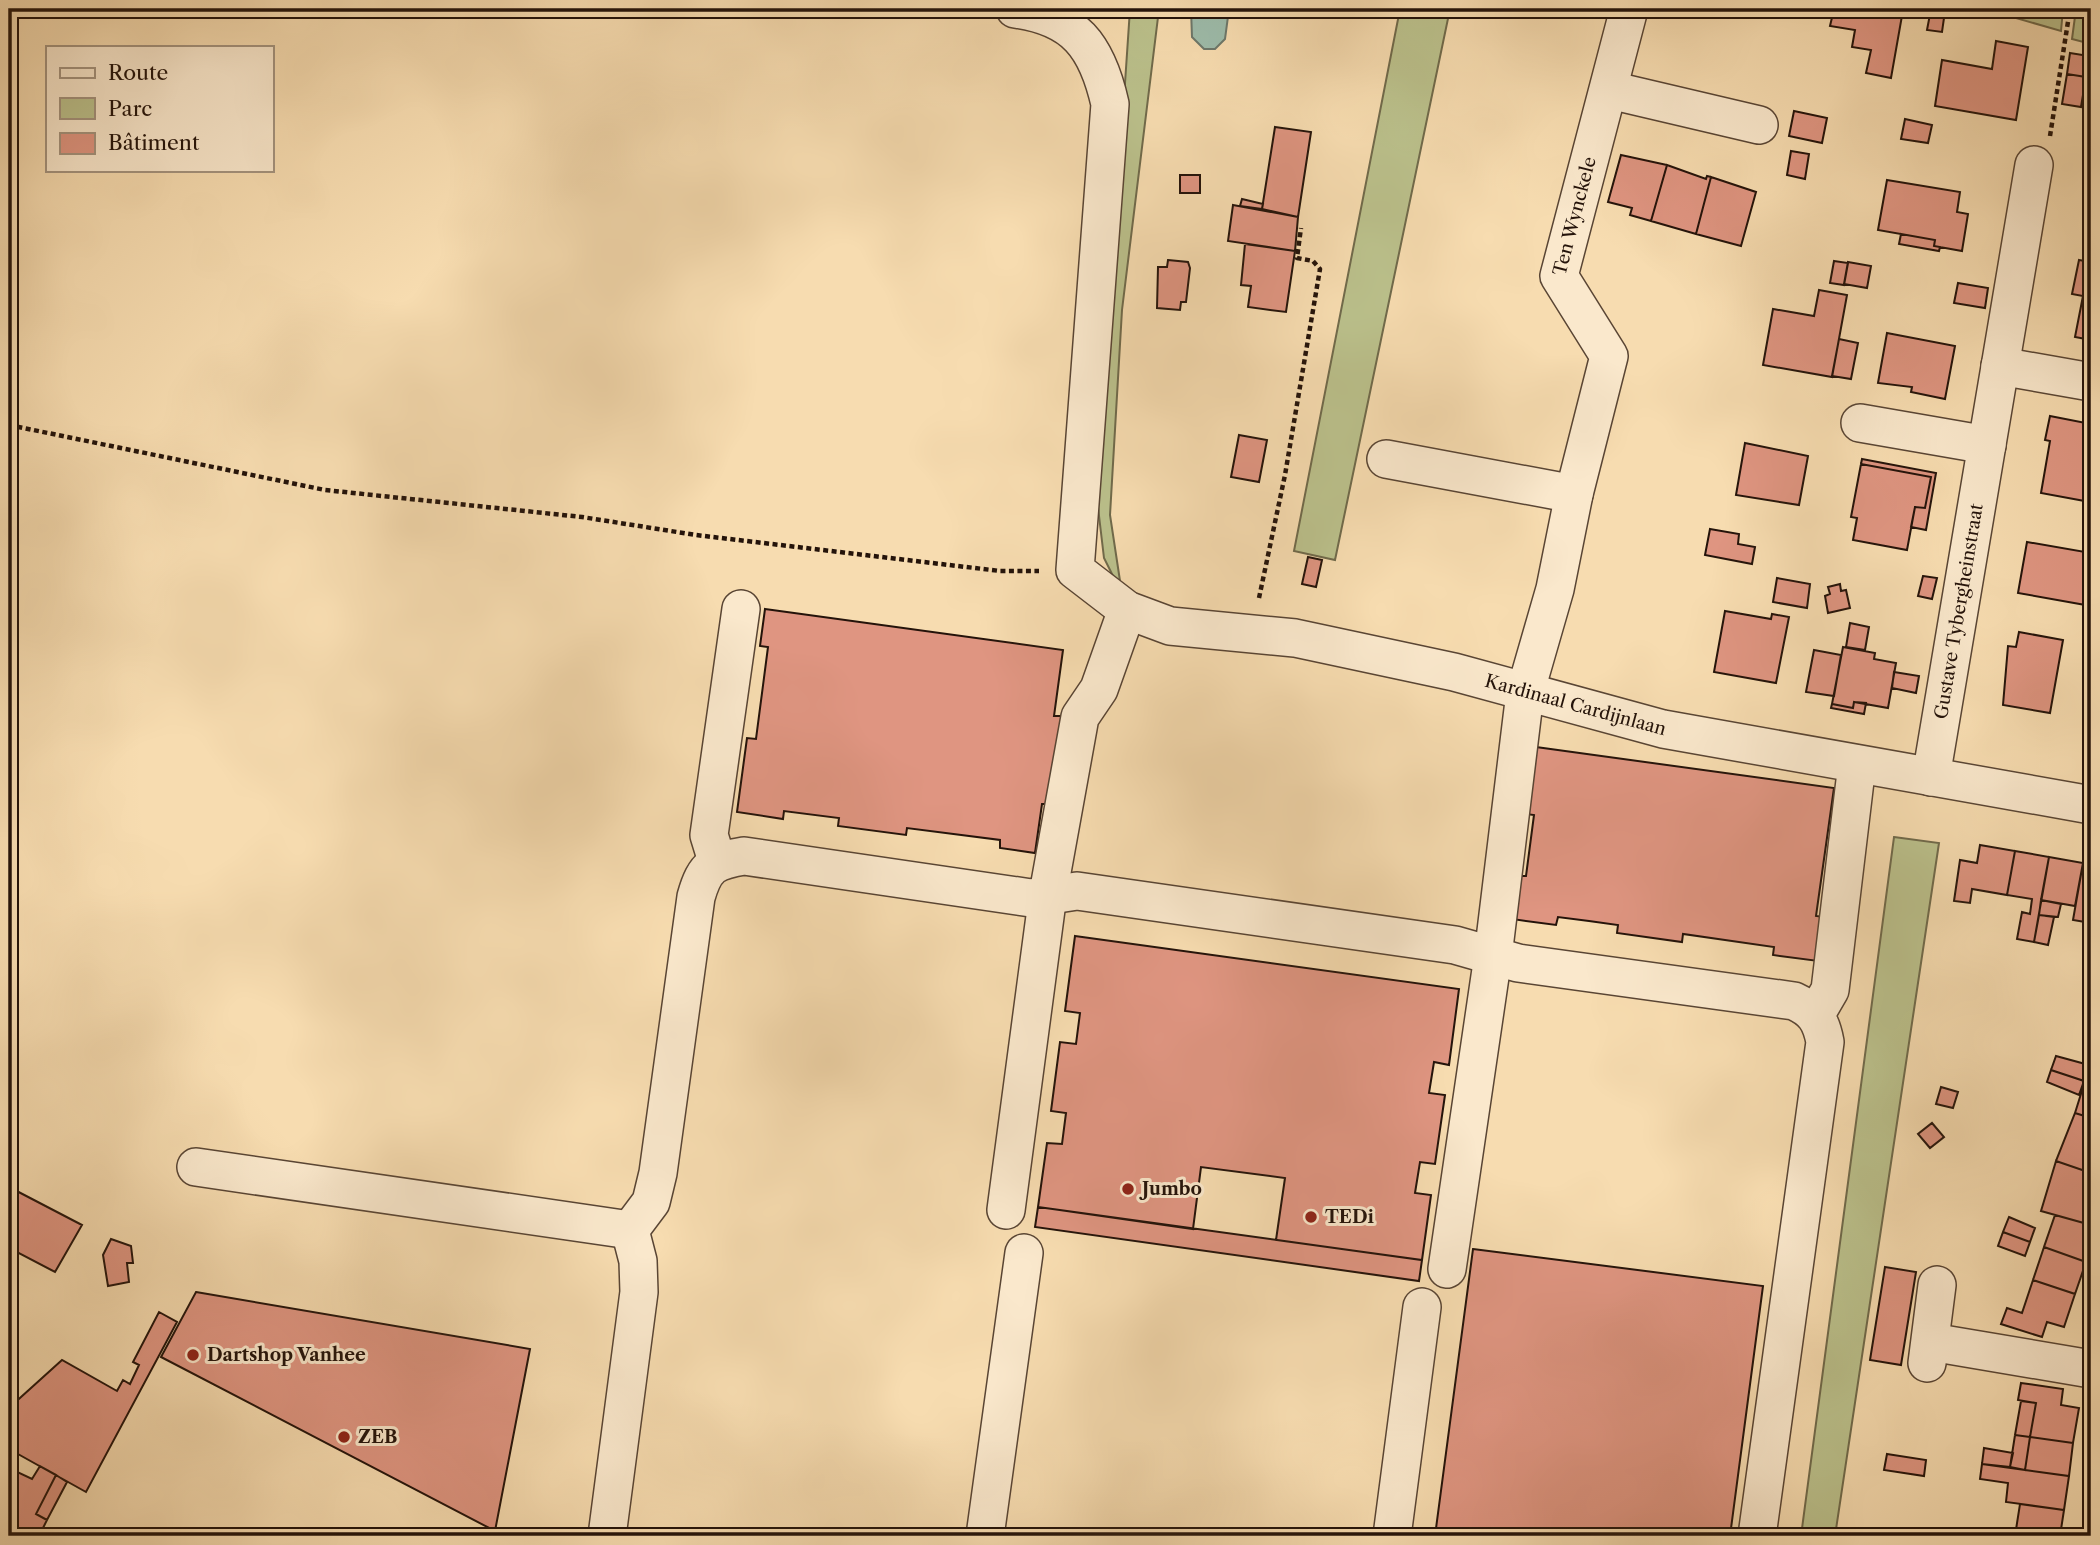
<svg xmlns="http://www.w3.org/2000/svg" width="2100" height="1545" viewBox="0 0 2100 1545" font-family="'Libre Caslon Text',serif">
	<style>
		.green { fill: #bbc18c; stroke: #706a4b; stroke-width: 2 }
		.water { fill: #9dbcab; stroke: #6d786b; stroke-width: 2 }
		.building { fill: #df9581; stroke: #24130a; stroke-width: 2 }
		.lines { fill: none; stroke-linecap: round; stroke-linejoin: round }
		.minor-casing { stroke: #594534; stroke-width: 40 }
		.path { stroke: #24130a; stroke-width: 4.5; stroke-dasharray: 5 3.5; stroke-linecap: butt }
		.minor { stroke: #fae8cc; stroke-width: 37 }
		.poi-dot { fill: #8f2418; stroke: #fae8cc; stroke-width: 2.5 }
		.labels { text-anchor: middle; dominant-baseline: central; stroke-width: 6; stroke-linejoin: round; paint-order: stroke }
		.street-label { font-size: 18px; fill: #24130a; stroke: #fae8cc }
		.poi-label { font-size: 18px; font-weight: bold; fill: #24130a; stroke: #fae8cc; text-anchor: start }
	</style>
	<rect width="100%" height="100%" fill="#f7dcb0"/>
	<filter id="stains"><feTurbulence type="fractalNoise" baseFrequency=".00286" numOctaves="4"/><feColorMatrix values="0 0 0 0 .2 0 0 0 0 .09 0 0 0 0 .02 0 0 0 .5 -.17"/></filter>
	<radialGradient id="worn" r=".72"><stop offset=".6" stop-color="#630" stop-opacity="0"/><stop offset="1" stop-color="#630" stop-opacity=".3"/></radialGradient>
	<path class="green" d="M1130,9H1159L1122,310L1110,515L1122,594L1104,558L1097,499Z
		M1400,9H1450L1335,560L1294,551Z
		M1985,9H2063L2061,31Z
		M2076,9H2091V44L2072,39Z
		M1894,837L1939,843L1835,1536H1801Z"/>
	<path class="water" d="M1191,9H1229L1225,39L1215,49H1204L1192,37Z"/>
	<path class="building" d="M1834,9L1903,10L1891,78L1866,73L1871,50L1852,47L1855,30L1830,26Z
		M1931,9L1945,11L1942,32L1927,30Z
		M1996,41L2028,47L2016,120L1935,106L1942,60L1992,69Z
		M2070,53L2089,56L2086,77L2067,74Z
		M2067,74L2086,77L2081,107L2062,104Z
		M1794,111L1827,118L1822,143L1789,136Z
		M1905,119L1932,125L1928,143L1901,139Z
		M1275,127L1311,132L1298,217L1262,209Z
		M1791,151L1809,154L1805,179L1787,175Z
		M1621,155L1667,165L1651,221L1630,215L1632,208L1608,202Z
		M1667,165L1706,179L1707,176L1711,177L1696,234L1651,221Z
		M1180,175H1200V193H1180Z
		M1711,177L1756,192L1741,246L1696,234Z
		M1887,180L1960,192L1957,212L1968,214L1962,251L1934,246L1935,240L1878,230Z
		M1242,199L1263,204L1262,209L1240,206Z
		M1233,205L1298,217L1295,251L1228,241Z
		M1901,234L1935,240L1934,246L1940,247L1939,251L1899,244Z
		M1245,244L1295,251L1286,312L1248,307L1251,286L1241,285Z
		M1168,260L1188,262L1190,268L1186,302H1181L1180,310L1157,308L1158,267H1167Z
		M2079,260L2091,262V340L2075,337L2083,296L2072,294Z
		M1834,261L1848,263L1844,285L1830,283Z
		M1848,262L1871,266L1867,288L1844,284Z
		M1958,283L1988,288L1985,308L1954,303Z
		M1819,290L1847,295L1832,377L1763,365L1773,309L1814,316Z
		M1887,333L1955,346L1945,399L1911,392L1912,387L1878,383Z
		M1839,339L1858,343L1851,379L1832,376Z
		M2050,416L2091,424L2090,502L2041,493L2050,441L2045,440Z
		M1239,435L1267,440L1259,482L1231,477Z
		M1745,443L1808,456L1799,505L1736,495Z
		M1862,459L1936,473L1926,530L1911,527L1915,507L1925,508L1931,477L1861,464Z
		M1861,464L1931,477L1925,508L1915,507L1907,550L1853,540L1857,518L1851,517Z
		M1710,529L1739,534L1738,544L1755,547L1752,564L1705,555Z
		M2027,542L2091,553V606L2018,593Z
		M1308,557L1322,560L1316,587L1302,584Z
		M1923,576L1937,578L1932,599L1918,596Z
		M1777,578L1810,584L1807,608L1773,602Z
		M1840,584L1841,591L1846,590L1850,608L1828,613L1825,596L1830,594L1828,587Z
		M765,609L1063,650L1054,716H1062L1050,804H1042L1035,853L1000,848V840L907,828L906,835L838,826L839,818L784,811L783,819L737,812L747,738L756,739L768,647L760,646Z
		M1725,611L1771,619L1772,614L1789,617L1776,683L1714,672Z
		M1850,623L1869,627L1865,650L1846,647Z
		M2019,632L2063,640L2050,713L2003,705L2008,646L2016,647Z
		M1843,647L1875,653L1874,659L1896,663L1888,708L1854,702L1853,708L1832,704Z
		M1814,650L1841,655L1834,696L1806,692Z
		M1894,672L1919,676L1916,693L1892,688Z
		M1854,702L1866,703L1864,714L1831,708L1832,704L1853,708Z
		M1536,747L1834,788L1816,916L1824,917L1818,961L1773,955L1774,947L1683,934L1682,942L1617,933L1618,925L1589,921L1558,917L1556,925L1512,919L1518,876H1526L1534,815L1526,814Z
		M1980,845L2015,851L2007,895L1972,889L1970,903L1954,901L1960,860L1977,863Z
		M2015,851L2049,857L2034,942L2017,939L2022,912L2030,914L2032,899L2007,895Z
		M2049,857L2083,863L2075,906L2041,900Z
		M2083,863L2091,864V923L2073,920Z
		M2041,900L2061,904L2058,917L2039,915Z
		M2039,915L2054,917L2048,945L2034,942Z
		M2091,924V953L2087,952Z
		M1075,936L1459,989L1449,1065L1434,1062L1429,1093L1445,1095L1435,1164L1420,1162L1415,1193L1431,1195L1422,1260L1276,1240L1285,1178L1201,1167L1193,1229L1038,1207L1047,1143L1062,1144L1066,1113L1051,1111L1060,1042L1076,1044L1080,1013L1065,1011Z
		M2056,1056L2089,1065L2084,1081L2051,1070Z
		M2091,1064V1083L2085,1081Z
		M2051,1070L2084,1081L2079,1095L2047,1082Z
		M2085,1081L2091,1083V1118L2075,1113Z
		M1941,1087L1958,1092L1953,1108L1936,1104Z
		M2075,1113L2091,1118V1173L2056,1161Z
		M1932,1123L1944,1137L1930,1148L1918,1134Z
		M2056,1161L2091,1173V1225L2041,1211Z
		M9,1187L82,1225L55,1272L9,1248Z
		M1038,1207L1422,1260L1419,1281L1035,1227Z
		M2055,1215L2091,1225V1246L2086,1262L2044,1247Z
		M2009,1217L2035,1228L2030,1242L2003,1232Z
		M2003,1232L2030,1242L2025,1256L1998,1246Z
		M111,1239L131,1246L133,1263H127L129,1282L108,1286L103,1255Z
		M2044,1247L2086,1262L2075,1294L2033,1280Z
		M1473,1249L1763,1286L1730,1536H1435Z
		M1885,1267L1916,1272L1901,1365L1870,1360Z
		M2033,1280L2075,1294L2064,1327L2047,1322L2042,1337L2001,1324L2007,1308L2022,1313Z
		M196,1292L530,1349L495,1531L161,1357Z
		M159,1312L177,1322L86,1492L9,1449L10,1407L62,1360L117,1391L123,1380L130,1384L139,1365L133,1362Z
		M2021,1383L2063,1389L2061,1405L2079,1408L2073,1443L2030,1437L2036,1403L2018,1400Z
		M2021,1401L2036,1403L2030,1437L2015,1435Z
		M2015,1435L2030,1437L2025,1470L2010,1467Z
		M2030,1437L2073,1443L2069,1476L2025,1470Z
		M1984,1448L2013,1453L2010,1467L1982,1464Z
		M1887,1454L1926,1460L1924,1476L1884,1470Z
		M1982,1464L2069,1476L2064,1510L2006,1502L2008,1483L1980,1479Z
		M40,1466L56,1475L36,1514L47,1520L39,1536H16L9,1532V1468L32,1479Z
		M56,1475L67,1482L47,1520L36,1514Z
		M2020,1504L2064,1510L2060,1536H2015Z
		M1952,1529L1977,1532L1976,1536H1951Z"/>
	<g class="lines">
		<defs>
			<g id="minor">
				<path id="s1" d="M1015,9C1075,17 1097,46 1110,104L1075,570L1127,610L1170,626L1295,638L1454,672L1663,729L2091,805"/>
				<path d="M1610,90L1759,125"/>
				<path d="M2000,366L2091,382"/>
				<path d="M1860,423L1987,445"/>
				<path d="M1386,459L1574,494"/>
				<path id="s2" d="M1931,777L2034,165"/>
				<path d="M717,861L709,835L741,609"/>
				<path d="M1816,1014L1830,990L1857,764"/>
				<path d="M196,1167L630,1230"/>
				<path d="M1006,1210L1048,894L1080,717L1099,689L1127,610"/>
				<path id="s3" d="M1447,1269L1493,956L1525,693L1555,589L1574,494L1609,356L1559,276L1629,9"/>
				<path d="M1931,1342L2091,1369"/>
				<path d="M1927,1363L1937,1285"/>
				<path d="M607,1536L639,1292L638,1261L630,1230L651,1202L658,1173L696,897C705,865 714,861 744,856L1031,898L1077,891L1455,945L1518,963L1794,1001C1814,1010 1821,1020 1825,1042L1757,1536"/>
				<path d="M985,1536L1024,1253"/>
				<path d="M1392,1536L1422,1307"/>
			</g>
		</defs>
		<use href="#minor" class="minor-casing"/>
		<path class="path" d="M2050,136L2070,9
			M9,425L325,490L582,517L696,535L1000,571H1039
			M1259,598L1285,475L1320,269L1313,261L1297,258L1301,228"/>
		<use href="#minor" class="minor"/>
	</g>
	<g class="poi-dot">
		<circle cx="1128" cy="1189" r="7"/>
		<circle cx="1311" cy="1217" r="7"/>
		<circle cx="193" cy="1355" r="7"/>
		<circle cx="344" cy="1437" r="7"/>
	</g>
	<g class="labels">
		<g class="street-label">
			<text stroke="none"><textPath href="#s3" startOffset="1085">Ten Wynckele</textPath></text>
			<text stroke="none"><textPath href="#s2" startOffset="168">Gustave Tybergheinstraat</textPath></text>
			<text stroke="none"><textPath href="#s1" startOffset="1139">Kardinaal Cardijnlaan</textPath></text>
		</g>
		<g class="poi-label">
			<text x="1142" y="1189">Jumbo</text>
			<text x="1325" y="1217">TEDi</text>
			<text x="207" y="1355">Dartshop Vanhee</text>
			<text x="358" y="1437">ZEB</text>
		</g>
	</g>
	<rect width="2100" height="1545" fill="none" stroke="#f7dcb0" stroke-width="35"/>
	<rect x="10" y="10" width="2079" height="1524" fill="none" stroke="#24130a" stroke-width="3.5"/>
	<rect x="18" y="18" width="2065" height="1510" fill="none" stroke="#24130a" stroke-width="2"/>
	<rect x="46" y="46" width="228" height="126" fill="#fae8cc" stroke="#a4937e" stroke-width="2"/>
	<rect x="60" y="68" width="35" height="10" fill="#fae8cc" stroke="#a4937e" stroke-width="2"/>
	<text x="108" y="80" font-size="21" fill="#24130a">Route</text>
	<rect x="60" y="98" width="35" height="21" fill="#bbc18c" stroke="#a4937e" stroke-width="2"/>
	<text x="108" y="116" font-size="21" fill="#24130a">Parc</text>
	<rect x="60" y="133" width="35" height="21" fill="#df9581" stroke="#a4937e" stroke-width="2"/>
	<text x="108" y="150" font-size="21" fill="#24130a">Bâtiment</text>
	<rect width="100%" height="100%" filter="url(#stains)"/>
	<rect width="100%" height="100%" fill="url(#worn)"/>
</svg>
